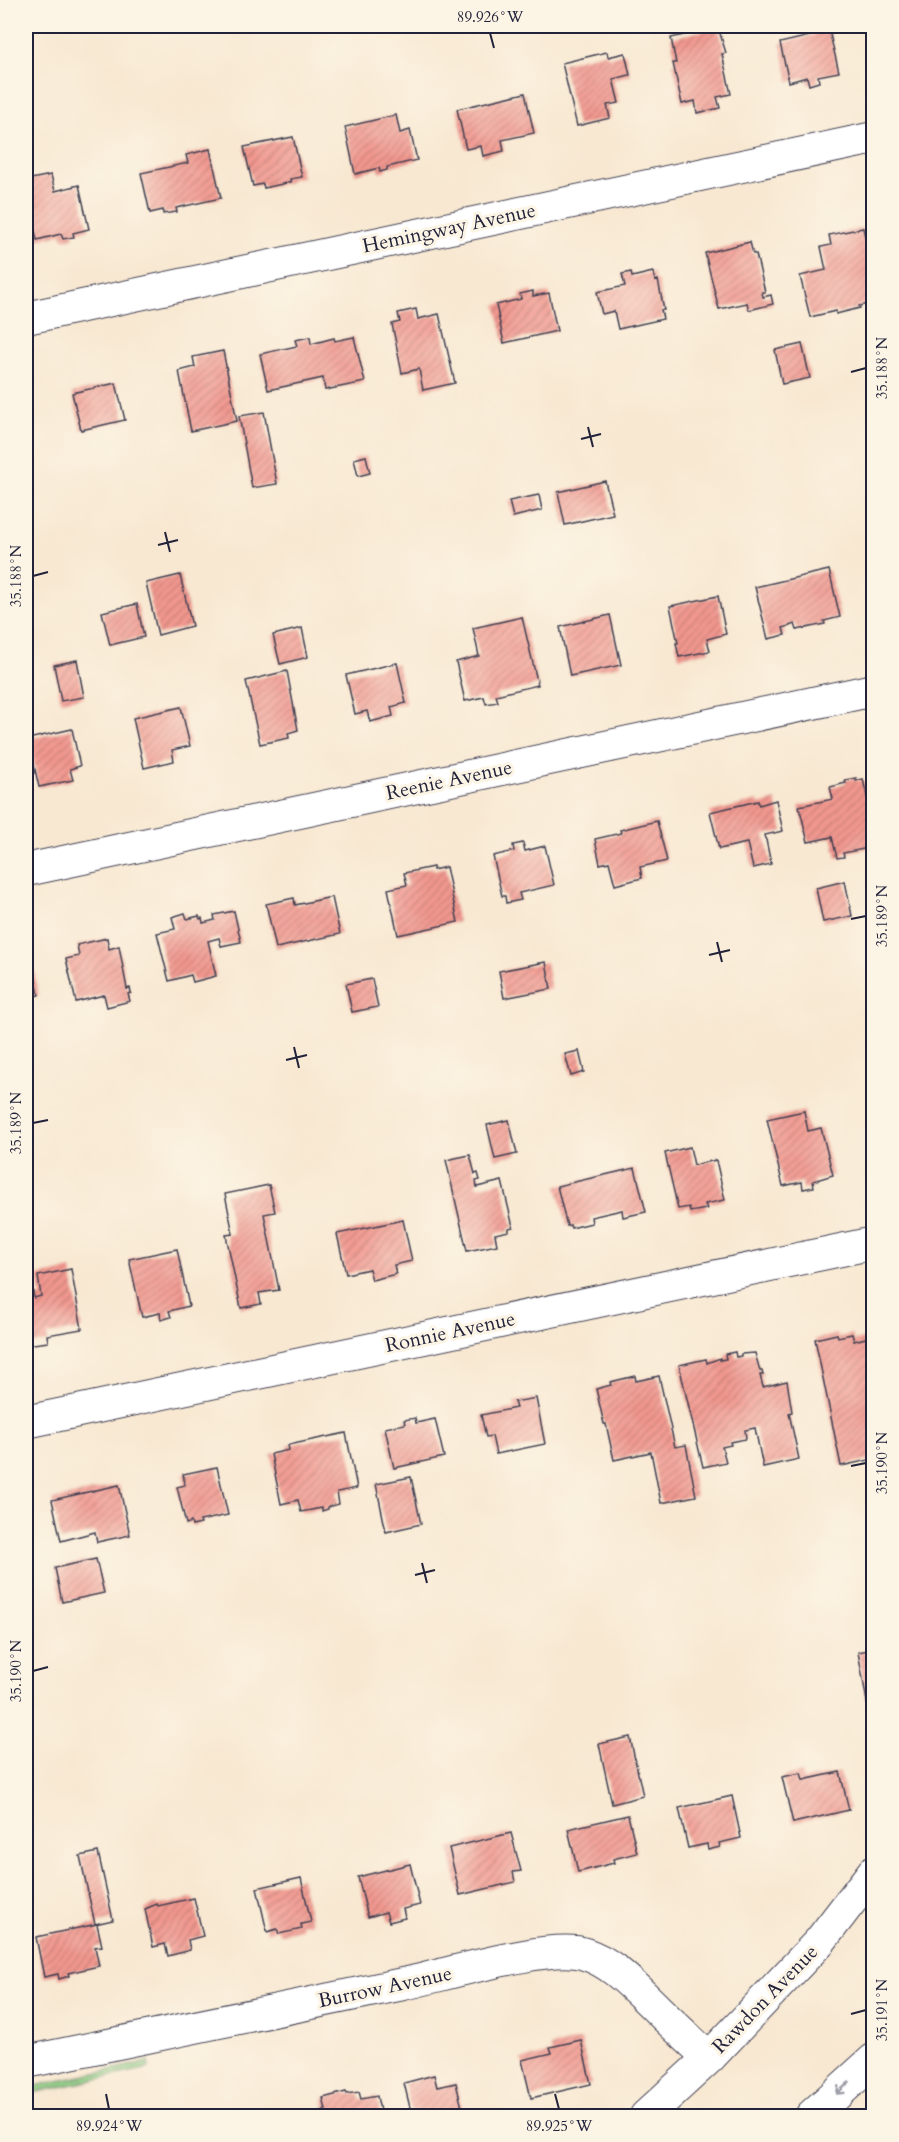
<svg xmlns="http://www.w3.org/2000/svg" width="899" height="2142" viewBox="0 0 899 2142" font-family="Cardo,serif">
	<style>
		.grass { fill: url(#grass-tufts); stroke: #597860; stroke-width: 1.5 }
		.building { fill: url(#building-hatch) }
		.lines { fill: none; stroke-linecap: round; stroke-linejoin: round }
		.minor-casing { stroke: #424052; stroke-width: 34 }
		.motorway-casing { stroke: #424052; stroke-width: 35 }
		.minor { stroke: #fff; stroke-width: 32 }
		.motorway { stroke: #fff; stroke-width: 33 }
		.oneway { stroke: #9c9ca7 }
		.ticks { fill: none; stroke: #22223b; stroke-width: 2 }
		.labels { text-anchor: middle; dominant-baseline: central; stroke-width: 6; stroke-linejoin: round; paint-order: stroke }
		.street-label { font-size: 20px; fill: #22223b; stroke: #fcf5e5 }
		.neatline { fill: none; stroke: #22223b; stroke-width: 2 }
		.ticks-label { font-size: 15px; text-anchor: middle; fill: #22223b }
	</style>
	<defs>
		<pattern id="grass-tufts" width="24" height="20" patternUnits="userSpaceOnUse" patternTransform="scale(1.5)"><rect width="24" height="20" fill="#90cf85"/><path d="M3 7l-1-3M5 7V3M7 7l1-3M15 17l-1-3M17 17v-4M19 17l1-3" fill="none" stroke="#7cb174"/></pattern>
		<pattern id="building-hatch" width="6" height="6" patternUnits="userSpaceOnUse" patternTransform="scale(1.5)"><rect width="6" height="6" fill="#f2988f"/><path d="M-1 1l2-2M0 6l6-6M5 7l2-2" fill="none" stroke="#c47c76"/></pattern>
	</defs>
	<rect width="100%" height="100%" fill="#fcf5e5"/>
	<filter id="ink" filterUnits="userSpaceOnUse"><feTurbulence type="fractalNoise" baseFrequency=".0167" numOctaves="2"/><feDisplacementMap in="SourceGraphic" scale="12" xChannelSelector="R" yChannelSelector="G"/><feConvolveMatrix kernelMatrix="1 2 1 2 8 2 1 2 1" color-interpolation-filters="sRGB"/></filter>
	<filter id="wash" filterUnits="userSpaceOnUse"><feTurbulence type="fractalNoise" baseFrequency=".008" numOctaves="4" result="noise"/><feDisplacementMap in="SourceGraphic" scale="24" xChannelSelector="R" yChannelSelector="G"/><feGaussianBlur stdDeviation="1.35" result="paint"/><feColorMatrix in="noise" values="0 0 0 0 0 0 0 0 0 0 0 0 0 0 0 0 0 1.4 0 .05"/><feComposite in="paint" operator="in"/></filter>
	<g filter="url(#wash)">
		<rect width="100%" height="100%" fill="#f8e8d2"/>
		<path class="grass" d="M148,2062L149,2068L26,2094V2088Z"/>
		<g id="blocks">
			<path class="building" d="M828,26L839,72L818,76L819,82L809,85L807,77L789,82L780,43L814,35L812,27Z
				M718,27L726,53L722,54L731,94L717,97L720,108L697,113L695,101L682,104L673,63H676L671,38Z
				M607,52L608,57L625,53L630,75L613,79L619,103L607,105L610,118L577,126L562,63Z
				M525,93L534,133L502,140L504,151L483,156L481,146L466,149L457,109Z
				M396,115L400,133L410,130L417,160L387,167V170L380,172L379,168L355,174L345,127Z
				M293,137L302,177L290,179L291,182L264,188L263,184L253,186L244,147Z
				M210,149L221,198L176,208L177,212L163,214V210L150,213L141,173L188,163L186,155Z
				M51,175L55,191L79,185L89,229L73,233L74,237L63,239L61,234L37,240L33,222L26,224V180Z
				M863,228L874,274V303L859,306L860,308L836,314V311L810,317L800,276L826,270L821,247L831,245L829,235Z
				M750,242L753,254H756L765,292H762L763,297L771,295L773,304L749,310L747,303L719,309L705,253Z
				M631,272L632,277L653,272L655,281L658,280L664,310H661L663,319L618,329L614,311L602,314L597,292L625,286L622,274Z
				M533,291V296L549,293L557,331L504,343L496,305L521,299L520,294Z
				M416,309L418,319L439,314L455,383L423,390L419,369L402,373L392,324L400,322L398,313Z
				M310,337L311,344L334,338L335,341L354,337L365,382L325,390L323,378L268,390L260,354L297,346L295,340Z
				M802,344L810,378L782,384L775,350Z
				M223,351L237,421L191,431L179,371L195,367L193,357Z
				M116,383L125,420L81,430L72,393Z
				M264,412L277,484L252,488L239,416Z
				M366,456L370,473L358,476L354,459Z
				M605,481L613,514L565,525L558,492Z
				M539,495L542,510L513,517L509,501Z
				M829,570L840,617L824,621L825,624L797,630L795,624L783,628L785,635L768,639L755,587Z
				M180,575L192,626L158,635L146,583Z
				M718,596L726,634L707,639L710,651L679,657L676,643H678L670,606Z
				M137,604L144,637L110,645L102,612Z
				M610,615L621,665L570,676L560,627Z
				M522,617L538,685L496,695L498,702L486,704L484,697L465,701L456,662L479,656L473,628Z
				M302,628L308,657L280,664L273,635Z
				M77,660L84,697L61,701L54,665Z
				M397,663L406,703L391,707L393,716L370,722L367,711L355,714L346,675Z
				M287,671L298,730L288,733L289,738L260,744L246,681Z
				M181,707L190,746L172,750L174,761L144,768L133,718Z
				M72,729L80,766L70,769L73,780L39,787L28,739Z
				M856,778V781L863,779L874,827V847L843,853L844,857L837,858L832,837L808,842L799,806L833,799L830,787L846,783L845,780Z
				M776,800L783,831L765,835L771,864L753,868L747,843L719,849L710,812L758,801L759,805Z
				M657,821L667,861L640,867L642,878L615,885L609,862L600,864L595,839L621,833L620,830Z
				M523,843L525,851L545,846L554,885L519,893L521,900L506,903L505,896H502L493,856L514,851L513,845Z
				M433,867V870L446,867L458,922L398,935L388,889L407,885L404,873Z
				M845,881L852,916L823,922L816,888Z
				M332,897L340,934L276,948L266,904L294,898L295,905Z
				M234,911L241,942L221,946L219,938L208,941L216,976L193,982L191,975L169,981L157,933L175,929L172,917L185,913L187,919L199,916L200,919L202,918L203,923L215,920L214,915Z
				M107,938L109,949L119,946L127,989L130,988L131,993L128,994L130,1001L107,1007L104,995L76,1002L66,959L79,956L77,945Z
				M31,957L39,995L26,998V959Z
				M546,962L551,989L504,998L499,971Z
				M372,979L378,1007L352,1012L346,984Z
				M579,1051L584,1072L571,1076L565,1054Z
				M804,1111L808,1131L821,1128L833,1175L813,1181L814,1187L803,1189L802,1182L783,1186L767,1119Z
				M509,1120L517,1154L495,1159L487,1125Z
				M690,1147L694,1165L716,1160L725,1200L705,1204L707,1209L690,1212L689,1207L678,1209L665,1153Z
				M470,1155L475,1174L478,1173L480,1180L476,1181L477,1187L502,1181L513,1227L509,1228V1231L495,1234L497,1245L467,1251L446,1160Z
				M635,1168L646,1212L623,1217L622,1210L591,1217L592,1223L571,1228L570,1225L567,1226L557,1186Z
				M269,1185L275,1212L264,1214L279,1290L259,1293L261,1304L241,1308L226,1235L233,1234L225,1194Z
				M403,1220L412,1261L394,1265L396,1274L372,1280L369,1269L346,1274L337,1234Z
				M177,1249L189,1306L169,1311L171,1317L161,1320L160,1313L142,1317L129,1259Z
				M71,1269L82,1329L47,1335L48,1342L26,1345V1275L30,1274L34,1298L41,1296L38,1276Z
				M837,1334L838,1337L852,1334L854,1341L866,1338L874,1371V1459L841,1466L815,1339Z
				M735,1352L736,1357L741,1356V1354L755,1353L760,1371H762L763,1375H760L763,1387L787,1381L792,1412L789,1413L799,1459L763,1467L755,1428L745,1430L746,1439L730,1442L731,1445L722,1447L726,1462L703,1467L679,1365L706,1359L707,1363L720,1358V1360L726,1359L725,1354Z
				M635,1376L636,1381L659,1376L675,1447L686,1445L696,1496L661,1503L651,1452L614,1460L606,1424H604L596,1389L611,1385L610,1382Z
				M536,1398L545,1444L496,1454L492,1436L486,1437L481,1415L516,1408L514,1402Z
				M415,1418L416,1423L435,1419L444,1457L394,1468L385,1428L405,1424L404,1420Z
				M346,1433L357,1488L337,1492L339,1504L328,1507V1509L322,1511V1508L301,1512L298,1500L281,1504L271,1454L289,1450L288,1445Z
				M217,1467L228,1515L200,1521L201,1524L192,1526L191,1522L186,1524L177,1487L185,1485L183,1474Z
				M411,1477L421,1524L386,1532L376,1484Z
				M119,1485L130,1535L97,1542L95,1532L61,1541L52,1500Z
				M96,1559L104,1593L62,1602L55,1568Z
				M874,1649V1729H872L858,1652Z
				M630,1737L643,1796L612,1804L599,1744Z
				M840,1772L849,1810L793,1823L782,1777L801,1773L803,1780Z
				M732,1796L741,1838L719,1843L720,1847L708,1850L707,1844L688,1848L679,1808Z
				M628,1815L637,1853L613,1859L614,1863L578,1872L568,1829Z
				M511,1833L521,1871L513,1872L515,1882L460,1895L449,1848Z
				M98,1852L113,1920L95,1924L80,1856Z
				M410,1864L420,1905L403,1909L405,1918L389,1922L386,1912L368,1917L358,1877Z
				M301,1878L311,1922L301,1924L302,1929L279,1934L277,1929L267,1932L257,1888Z
				M194,1898L203,1936L188,1940L190,1950L168,1956L165,1944L153,1947L145,1909L157,1904L158,1906Z
				M97,1924L102,1946L95,1947L99,1966L68,1973L69,1976L59,1979L58,1974L44,1977L36,1937Z
				M581,2040L591,2084L531,2098L522,2060L552,2053L550,2047Z
				M434,2075L437,2087L456,2083L464,2116H412L404,2083Z
				M346,2092L347,2094L359,2092L361,2099L377,2096L381,2116H312V2113L326,2110L323,2098Z"/>
		</g>
	</g>
	<g filter="url(#ink)">
		<use href="#blocks" fill-opacity="0" stroke="#424052" stroke-width="1.5"/>
		<g class="lines">
			<defs>
				<path id="minor" d="M26,318L874,138
					M26,870L874,690
					M26,1422L874,1243
					M26,2062C151,2036 277,2011 403,1984C441,1976 552,1942 585,1954C613,1963 632,1985 653,2005C671,2023 690,2040 709,2058
					M646,2116L709,2058L820,1941L874,1871"/>
				<path id="motorway" d="M812,2116L874,2060"/>
			</defs>
			<use href="#minor" class="minor-casing"/>
			<use href="#motorway" class="motorway-casing"/>
			<use href="#minor" class="minor"/>
			<use href="#motorway" class="motorway"/>
		</g>
		<defs><path id="oneway-shaft" d="M-6 0H5M1.5-3L5.5 0L1.5 3" fill="none" stroke-width="1.6" stroke-linecap="round" stroke-linejoin="round" transform="scale(1.5)"/></defs>
		<use class="oneway" href="#oneway-shaft" transform="translate(843 2088) rotate(137)"/>
	</g>
	<path class="ticks" d="M490,33L494,48M851,372L866,368M588,427L593,447M581,439L601,434M165,532L170,552M158,545L178,540M33,576L48,572M851,919L866,916M717,942L722,962M709,955L730,950M294,1047L299,1068M286,1060L307,1055M33,1123L48,1120M851,1466L866,1463M422,1563L427,1583M415,1575L435,1570M33,1671L48,1667M851,2014L866,2010M106,2094L109,2109M555,2094L559,2109"/>
	<g class="labels">
		<g class="street-label">
			<text transform="translate(449 228) rotate(-12)">Hemingway Avenue</text>
			<text transform="translate(449 780) rotate(-12)">Reenie Avenue</text>
			<text transform="translate(450 1332) rotate(-12)">Ronnie Avenue</text>
			<text transform="translate(385 1987) rotate(-12)">Burrow Avenue</text>
			<text transform="translate(765 1999) rotate(-46)">Rawdon Avenue</text>
		</g>
	</g>
	<rect width="899" height="2142" fill="none" stroke="#fcf5e5" stroke-width="66"/>
	<rect x="33" y="33" width="833" height="2076" class="neatline"/>
	<g class="ticks-label">
		<text x="490" y="22">89.926°W</text>
		<text transform="translate(882 368) rotate(-90)" y="5">35.188°N</text>
		<text transform="translate(16 576) rotate(-90)" y="5">35.188°N</text>
		<text transform="translate(882 916) rotate(-90)" y="5">35.189°N</text>
		<text transform="translate(16 1123) rotate(-90)" y="5">35.189°N</text>
		<text transform="translate(882 1463) rotate(-90)" y="5">35.190°N</text>
		<text transform="translate(16 1671) rotate(-90)" y="5">35.190°N</text>
		<text transform="translate(882 2010) rotate(-90)" y="5">35.191°N</text>
		<text x="109" y="2131">89.924°W</text>
		<text x="559" y="2131">89.925°W</text>
	</g>
</svg>
